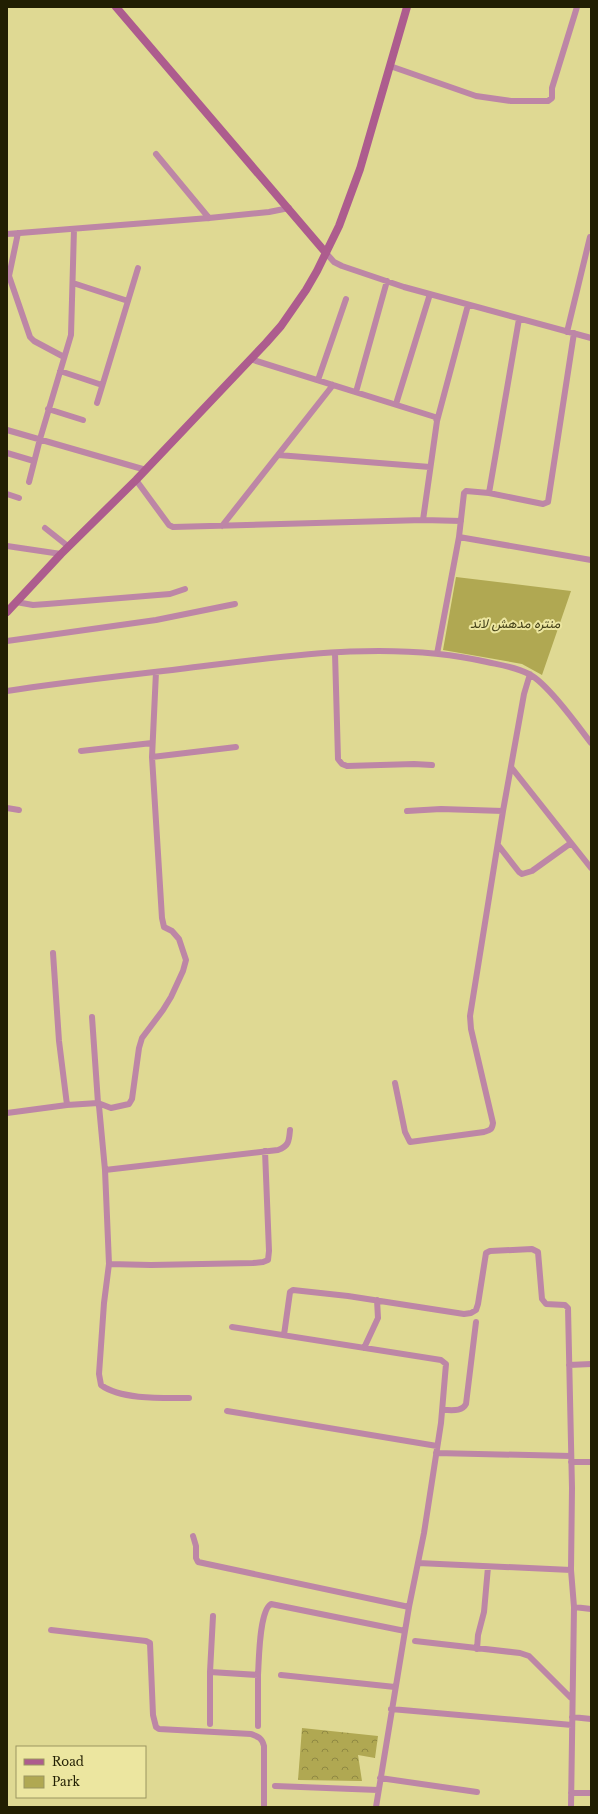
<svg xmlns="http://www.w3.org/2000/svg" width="598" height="1814" viewBox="0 0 598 1814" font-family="'Libre Baskerville',Vazirmatn,serif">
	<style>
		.forest { fill: url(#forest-crowns) }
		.green { fill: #b0a852 }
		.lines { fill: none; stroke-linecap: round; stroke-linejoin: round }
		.minor { stroke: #bd86a6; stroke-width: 6 }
		.secondary { stroke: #ad5c8e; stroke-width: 8 }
		.labels { text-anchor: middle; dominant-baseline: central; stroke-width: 4; stroke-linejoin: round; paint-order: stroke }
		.park-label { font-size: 13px; font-style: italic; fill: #46431a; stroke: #ece6a0 }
	</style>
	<defs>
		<pattern id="forest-crowns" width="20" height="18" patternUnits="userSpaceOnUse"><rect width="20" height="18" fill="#b0a852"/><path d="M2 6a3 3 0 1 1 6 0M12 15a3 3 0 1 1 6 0" fill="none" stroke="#8f8842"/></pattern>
	</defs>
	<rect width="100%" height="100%" fill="#dfd993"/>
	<path class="forest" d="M302,1728L378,1736L375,1758L358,1755L362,1781L298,1780Z"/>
	<path class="green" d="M456,577L571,591L542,675L522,664L443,650Z"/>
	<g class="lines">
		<path class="minor" d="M390,66L476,96L511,101H548L552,98V88L577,7
			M156,154L209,218
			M18,233L9,276L30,337L34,341L64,357
			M7,234L209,218L269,212L289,208
			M326,253L334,262L342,266L404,287L591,338
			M73,283L128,301
			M567,332L590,237
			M60,371L102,385
			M318,380L346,299
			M356,392L387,281
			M97,403L138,268
			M396,404L430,294
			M48,409L83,420
			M437,421L468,305
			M7,430L146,470
			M7,453L34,461
			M278,455L430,467
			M136,480L169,525L173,527L423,520L437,421L435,417L250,359
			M29,482L40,439L71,335L74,229
			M489,493L519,319
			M7,494L19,498
			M423,520L461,521
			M222,526L333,385
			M45,528L69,547
			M459,537L464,493L466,491L489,493L543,504L548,502L574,333
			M7,546L61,554
			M16,602L33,605L47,604L170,594L185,589
			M7,641L156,620L235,604
			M335,653L338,759L342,764L347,766L414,764L432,765
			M437,654L459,537L591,560
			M7,691C65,682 122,676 180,669C279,657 388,639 487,662C501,665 516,667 529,674C547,683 578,726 591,743
			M81,751L152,743
			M152,757L236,747
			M511,767L591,868
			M7,808L19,810
			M407,811L441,809L503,811
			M498,845L519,872L522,874L532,871L571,843
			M53,953L59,1041L67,1105
			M92,1017L98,1103L111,1108L129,1104L132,1099L139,1048L142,1038L163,1010L171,997L183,971L186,960L179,939L172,931L164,927L162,918L152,757L156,672
			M395,1083L405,1132L410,1142L484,1132C490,1130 492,1130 493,1123L471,1029L470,1016L503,811L524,694L530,674
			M7,1113L67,1105L98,1103L99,1106L105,1170L278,1150C289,1146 289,1141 290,1130
			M105,1170L109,1264L104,1303L99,1374L101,1385C121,1400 165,1398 189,1398
			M109,1264L151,1265L253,1263L263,1262L268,1260L269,1251L265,1151
			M284,1335L290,1292L293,1290L348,1296L464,1314L471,1313L476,1310L478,1304L486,1253L490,1251L532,1249L538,1252L542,1299L546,1304L565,1305L568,1308L572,1488L571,1570L574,1607L571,1807
			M364,1348L378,1318L377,1300
			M569,1365L591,1364
			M443,1410C452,1410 462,1412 466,1404L476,1322
			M227,1411L437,1446
			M436,1453L571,1456
			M571,1462H591
			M193,1536L196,1546V1558L198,1562L409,1607L424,1533L441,1423L446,1364L441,1360L232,1327
			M418,1563L571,1570
			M574,1607L591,1609
			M213,1616L210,1672L258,1675C259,1661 259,1611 271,1604L405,1631L376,1807
			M51,1630L146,1641L150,1643L153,1715L156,1727L159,1729L251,1734C259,1737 262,1738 264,1746V1807
			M405,1631L409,1607
			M415,1641L520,1653L529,1656L571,1698
			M477,1649L478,1635L484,1612L488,1567
			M210,1672V1724
			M258,1675V1726
			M281,1675L395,1687
			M391,1709L572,1725
			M572,1717L591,1719
			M380,1778L477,1792
			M275,1786L378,1790
			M571,1793H591"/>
		<path class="secondary" d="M116,7L326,253
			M7,612L61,554L136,480L266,343L281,326L306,290L317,271L339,226L360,169L407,7"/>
	</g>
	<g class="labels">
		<g class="park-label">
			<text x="515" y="623">منتره مدهش لاند</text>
		</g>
	</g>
	<rect width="598" height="1814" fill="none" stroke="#211e02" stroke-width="16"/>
	<rect x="16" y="1746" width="130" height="52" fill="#ece6a0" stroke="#9b9661"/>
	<rect x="24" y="1759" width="20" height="6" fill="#ad5c8e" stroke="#9b9661"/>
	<text x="52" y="1766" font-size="12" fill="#211e02">Road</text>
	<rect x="24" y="1776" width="20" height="12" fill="#b0a852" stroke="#9b9661"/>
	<text x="52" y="1786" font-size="12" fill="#211e02">Park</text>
</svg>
